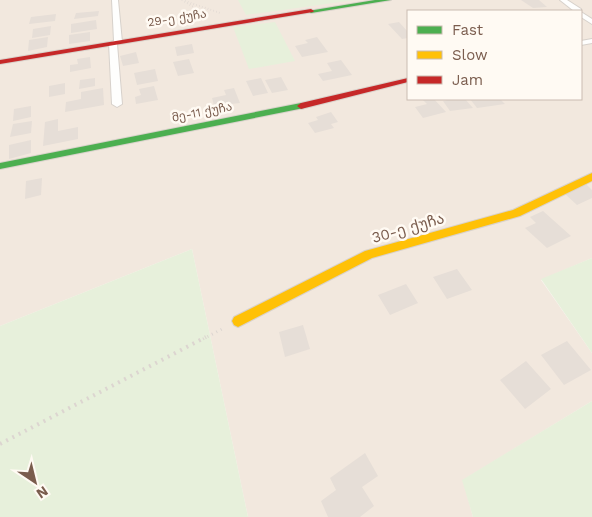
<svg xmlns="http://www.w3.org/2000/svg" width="592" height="517" viewBox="0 0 592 517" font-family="'Work Sans','Noto Sans Georgian',sans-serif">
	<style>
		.residential { fill: #f2e8de; fill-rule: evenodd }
		.green { fill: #e7f0db }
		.building { fill: #e6ded7 }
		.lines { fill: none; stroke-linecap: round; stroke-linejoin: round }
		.street-casing { stroke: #d7d1cb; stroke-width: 2 }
		.fast-casing { stroke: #d9d2cb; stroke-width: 2 }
		.slow-casing { stroke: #d9d2cb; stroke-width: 2 }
		.jam-casing { stroke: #d9d2cb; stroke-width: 2 }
		.path-far2 { stroke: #dcd5d0; stroke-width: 2; stroke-dasharray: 0.5 2.5; stroke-linecap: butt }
		.path-far1 { stroke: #dcd5d0; stroke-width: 3; stroke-dasharray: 1 4; stroke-linecap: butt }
		.path { stroke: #dcd5d0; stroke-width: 4; stroke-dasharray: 2 5; stroke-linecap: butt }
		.street { fill: #fefefd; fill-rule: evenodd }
		.fast { fill: #4caf50; fill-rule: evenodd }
		.slow { fill: #ffc107; fill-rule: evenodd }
		.jam { fill: #c62828; fill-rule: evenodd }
		.labels { text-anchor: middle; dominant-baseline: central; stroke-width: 5; stroke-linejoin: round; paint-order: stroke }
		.far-street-label { font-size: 12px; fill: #7a5c4d; stroke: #fffaf3 }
		.street-label { font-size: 15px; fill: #7a5c4d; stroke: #fffaf3 }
	</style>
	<rect width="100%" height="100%" fill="#f9f5f0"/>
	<path class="residential" d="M0,0H592V258L541,280L592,353V401L463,480L473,517H248L192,249L0,326ZM408,11H581V99H408Z"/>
	<path class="green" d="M238,0H355L246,15Z
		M275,22L295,61L249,69L233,27Z
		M192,249L248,517H0V326Z
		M592,258V353L541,279Z
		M592,401V517H473L462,480Z"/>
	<path class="building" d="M521,0H539L547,7L533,8Z
		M99,11L98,16L74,19L76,13Z
		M56,14L55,21L29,24L31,17Z
		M96,20L97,29L71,33V24Z
		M399,22L408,32V38L402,39L388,24Z
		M51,26L50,35L32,38L33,29Z
		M90,32V41L69,44V35Z
		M48,37L47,47L28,51L29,40Z
		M317,37L328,52L302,57L295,46L308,43L305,40Z
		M192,44L194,53L177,56L175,47Z
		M136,52L139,63L123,66L120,56Z
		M90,57L91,68L70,72V65L78,64L77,59Z
		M189,59L194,73L178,76L173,62Z
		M341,60L352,75L323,81L318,74L332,71L327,63Z
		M155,69L158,81L137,85L134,73Z
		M281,77L288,90L272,93L265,80Z
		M95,78V86L79,89L80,80Z
		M261,78L268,93L253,96L246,81Z
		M65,83V94L49,97V86Z
		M154,86L158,100L136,104L135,97L141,95L139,89Z
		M103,88L104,105L65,112L66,102L81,99V92Z
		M234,88L240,103L214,106L212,98L226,95L224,90Z
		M422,99H434L446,112L423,118L415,107L427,104Z
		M453,99H465L473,108L450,111L443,101Z
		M470,99H500L505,104L477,108Z
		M31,106V117L13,121L14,109Z
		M331,112L338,122L331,124L334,128L315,133L308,123L318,120L316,117Z
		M58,119V131L78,127V139L43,146L45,122Z
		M32,121L31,133L10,137L13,124Z
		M31,140V153L9,159V145Z
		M42,178L41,195L25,199L26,181Z
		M586,184L592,190V198L577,205L564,193Z
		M543,211L571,236L547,248L525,228L536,223L530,217Z
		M457,269L472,290L447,299L433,277Z
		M406,284L418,303L390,315L378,295Z
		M303,325L310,349L285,357L279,332Z
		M567,341L591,370L564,385L541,355Z
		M526,361L551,389L525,409L500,380Z
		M365,453L378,476L362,487L374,506L360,517H328L321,501L336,490L330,478Z"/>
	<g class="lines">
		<defs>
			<path id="street" d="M112,0H118L122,42L117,44L122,104L117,107L112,104L109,43L114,41Z
				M560,0H567L581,9V12L592,19V24L581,17V11H574Z
				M592,39V43L581,45V41Z"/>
			<path id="fast" d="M375,0H391L311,13L308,11Z
				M301,103L305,106L304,108L0,169V163Z"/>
			<path id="slow" d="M592,173V181L520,216L372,258L242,325L238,327L234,325L232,321L234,317L365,251L513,210Z"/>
			<path id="jam" d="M311,9L314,11L313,12L0,64V60Z
				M408,78V82L301,109L297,106L301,103Z"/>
		</defs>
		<use href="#street" class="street-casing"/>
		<use href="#fast" class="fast-casing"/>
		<use href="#slow" class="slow-casing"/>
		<use href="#jam" class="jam-casing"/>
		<path class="path-far2" d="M182,0L199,10L201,17
			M185,1L220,13"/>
		<path class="path-far1" d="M203,339L224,328"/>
		<path class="path" d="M0,444L206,337"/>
		<use href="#street" class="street"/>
		<use href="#fast" class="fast"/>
		<use href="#slow" class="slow"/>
		<use href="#jam" class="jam"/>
	</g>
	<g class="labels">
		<g class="far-street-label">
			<text transform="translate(177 18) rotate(-9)">29-ე ქუჩა</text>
			<text transform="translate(202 112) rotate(-11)">მე-11 ქუჩა</text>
		</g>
		<g class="street-label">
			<text transform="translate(408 228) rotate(-16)">30-ე ქუჩა</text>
		</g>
	</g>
	<rect x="407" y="10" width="175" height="90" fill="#fffaf3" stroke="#cabbb1"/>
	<rect x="417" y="26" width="25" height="8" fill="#4caf50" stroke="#cabbb1"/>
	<text x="452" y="35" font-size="15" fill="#7a5c4d">Fast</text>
	<rect x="417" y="51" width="25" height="8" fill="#ffc107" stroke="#cabbb1"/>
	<text x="452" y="60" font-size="15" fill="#7a5c4d">Slow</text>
	<rect x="417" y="76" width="25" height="8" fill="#c62828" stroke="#cabbb1"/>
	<text x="452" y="85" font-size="15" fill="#7a5c4d">Jam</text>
	<g transform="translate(35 482) rotate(145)" stroke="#fffaf3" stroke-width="4" paint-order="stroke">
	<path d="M0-4L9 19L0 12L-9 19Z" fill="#7a5c4d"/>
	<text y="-8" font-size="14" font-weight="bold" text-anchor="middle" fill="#7a5c4d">N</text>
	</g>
</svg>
